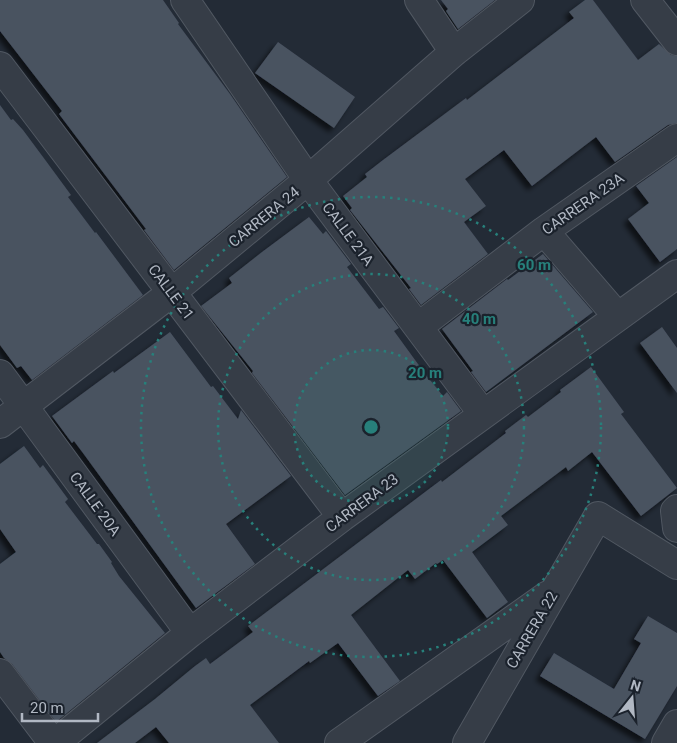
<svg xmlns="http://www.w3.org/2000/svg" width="677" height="743" viewBox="0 0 677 743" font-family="Roboto,sans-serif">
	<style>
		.building { fill: #495260; filter: url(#shadow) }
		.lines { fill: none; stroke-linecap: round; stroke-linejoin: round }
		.minor-casing { stroke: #515862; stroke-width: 30 }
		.minor { stroke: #363d47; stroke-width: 28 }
		.ring { fill: none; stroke: #27807b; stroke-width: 2.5; stroke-dasharray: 2.5 5 }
		.labels { text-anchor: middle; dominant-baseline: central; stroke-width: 4.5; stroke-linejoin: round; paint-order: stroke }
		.street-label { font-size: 15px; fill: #b1b8c3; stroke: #1b222c }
		.centre { fill: #27807b; stroke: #1b222c; stroke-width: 2.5 }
		.ring-label { font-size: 15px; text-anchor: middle; font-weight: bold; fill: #27807b; stroke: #1b222c; stroke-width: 4.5; stroke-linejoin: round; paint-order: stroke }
	</style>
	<defs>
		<filter id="shadow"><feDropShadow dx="-4.5" dy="4.5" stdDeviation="2.5" flood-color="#0009"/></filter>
	</defs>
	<rect width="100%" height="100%" fill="#232b36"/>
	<path class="building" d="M0,0H163L179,23L178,24L230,94L287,177L174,270L144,230L146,229L59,114L62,111L0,31Z
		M441,0H495L458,29L446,11L448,9Z
		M585,0H593L638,60L659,44L671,55L677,56V123L668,125L615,162L596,137L532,186L504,150L465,179L486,206L464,222L488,254L421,305L409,289L411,288L350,210L352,208L343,196L367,177L365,174L383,160L466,98L467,100L574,18L569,12Z
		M278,42L355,97L334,128L255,73Z
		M0,105L11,120L13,119L23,130L46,161L71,195L68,197L95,233L96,232L143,295L32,380L21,366L17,368L0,345Z
		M677,157V249L660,262L628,219L649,203L636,186Z
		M309,217L323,234L326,231L351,264L347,267L379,309L383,307L399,328L394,331L426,375L443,396L447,392L461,411L345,495L252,373L253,371L201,306L232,283L229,278L262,252Z
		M543,254L593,312L486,392L471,372L473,371L442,329L507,279L508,280Z
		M662,327L677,348V393L640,343Z
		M170,332L211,387L213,386L238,419L241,410L291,476L226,524L255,564L196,608L83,453L74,441L72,443L52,416L113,371L114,373L129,362Z
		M591,367L624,412L621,414L677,488L641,516L592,452L568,471L566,467L501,516L508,525L472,552L508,602L487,618L443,560L437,564L436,563L415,579L408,570L351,615L400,681L378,696L338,643L310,663L309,661L250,705L279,743H169L156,727L135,743H97L155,699L195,666L206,658L210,664L253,632L248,626L429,489L441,480L442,482L506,433L505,431L526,415L528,417L561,392L560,390Z
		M24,446L40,468L43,465L68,499L65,502L97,544H99L112,562L111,563L119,576L165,633L56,722L12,664L4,658L0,652V564L16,552L0,529V464Z
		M648,616L677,633V686L645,739L540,676L554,653L614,689L641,643L634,639Z"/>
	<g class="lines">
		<defs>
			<path id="minor" d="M185,0L308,180L483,414
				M419,0L454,52
				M645,0L677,41
				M0,66L342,517
				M544,231L618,317
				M418,327L544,231L677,138
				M0,374L190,633
				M0,424L171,293L308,180L454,52L520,0
				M677,509L675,511L677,528
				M0,673L53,743
				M55,743L190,633L342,517L677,274
				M339,743L548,595
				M467,743L598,516L677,565
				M666,743L677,724"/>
		</defs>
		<use href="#minor" class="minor-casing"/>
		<use href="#minor" class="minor"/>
	</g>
	<circle cx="371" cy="427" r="77" fill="#27807b" fill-opacity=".12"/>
	<g class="ring">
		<circle cx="371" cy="427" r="77"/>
		<circle cx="371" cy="427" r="153"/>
		<circle cx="371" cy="427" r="230"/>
	</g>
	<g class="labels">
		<g class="street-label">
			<text transform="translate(583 204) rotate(-35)">CARRERA 23A</text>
			<text transform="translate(264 217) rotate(-39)">CARRERA 24</text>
			<text transform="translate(348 234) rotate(53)">CALLE 21A</text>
			<text transform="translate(171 292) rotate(53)">CALLE 21</text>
			<text transform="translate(362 503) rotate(-37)">CARRERA 23</text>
			<text transform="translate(95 504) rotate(54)">CALLE 20A</text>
			<text transform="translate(532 630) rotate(-60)">CARRERA 22</text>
		</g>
	</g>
	<circle cx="371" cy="427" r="8" class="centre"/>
	<g class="ring-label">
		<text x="534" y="270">60 m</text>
		<text x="479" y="324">40 m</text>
		<text x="425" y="378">20 m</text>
	</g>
	<g transform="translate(632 698) rotate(17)" stroke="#1b222c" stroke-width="4" paint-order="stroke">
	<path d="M0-4L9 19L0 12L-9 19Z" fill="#b1b8c3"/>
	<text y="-8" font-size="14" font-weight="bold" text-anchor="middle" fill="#b1b8c3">N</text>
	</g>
	<path d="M22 713v8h76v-8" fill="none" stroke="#b1b8c3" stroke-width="2.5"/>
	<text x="30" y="713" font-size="15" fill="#b1b8c3" stroke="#1b222c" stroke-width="4" paint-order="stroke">20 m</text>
</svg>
